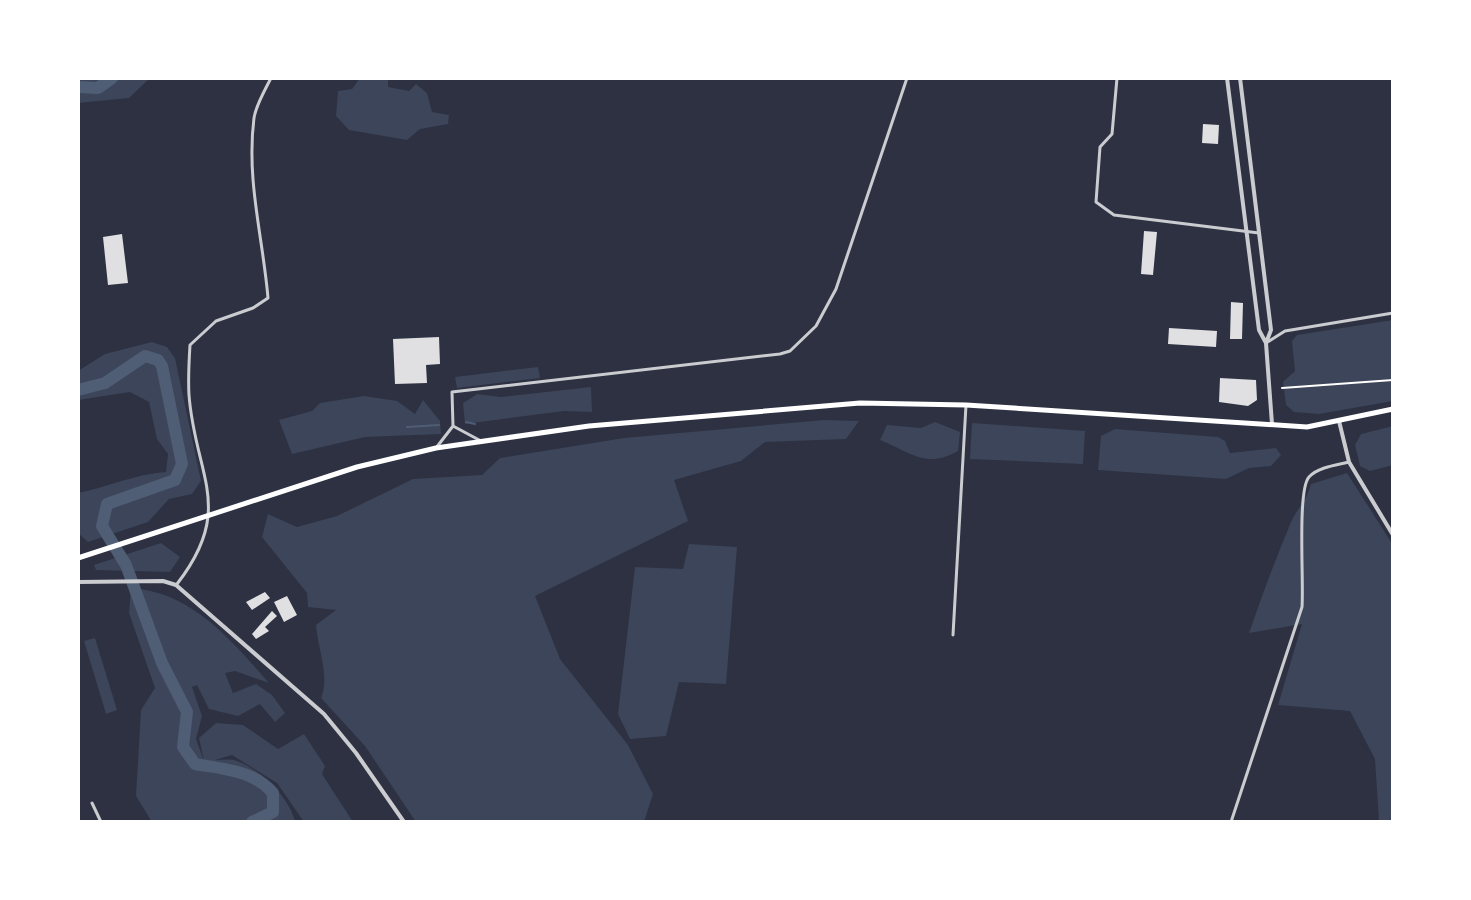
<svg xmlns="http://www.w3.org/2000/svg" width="1471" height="900" viewBox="0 0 1471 900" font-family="Roboto,sans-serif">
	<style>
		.green { fill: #3c4559 }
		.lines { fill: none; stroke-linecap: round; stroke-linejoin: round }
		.stream { stroke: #4f5d75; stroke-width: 2 }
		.river { stroke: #4f5d75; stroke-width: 12 }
		.building { fill: #e0e0e3 }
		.path { stroke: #fff; stroke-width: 2 }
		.minor { stroke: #caccd0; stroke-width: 3 }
		.tertiary { stroke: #caccd0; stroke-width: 4 }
		.primary { stroke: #fff; stroke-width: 5 }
	</style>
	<rect width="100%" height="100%" fill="#2d3142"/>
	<path class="green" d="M78,78H150L129,98L78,103Z
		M360,78H388V87L409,91L416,84L427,93L432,112L449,115L448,124L420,129L407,140L349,130L336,116L338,91L352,89Z
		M1393,320V401L1319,414L1294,412L1286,405L1283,382L1295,371L1292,341L1297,335Z
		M152,342L167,347L175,358L201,481L192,494L169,499L148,522L88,542L78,533V493C108,487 135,474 166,472L168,454L157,439L149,402L130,392L78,400V371L105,354Z
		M538,367L540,378L457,388L455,377Z
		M591,387L592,412L564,411L465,424L463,403L477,394L501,397Z
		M364,396L397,401L415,414L423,400L440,421L441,434L365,437L292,454L279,420L312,411L320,403Z
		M824,420L859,421L846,439L765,442L741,461L674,480L688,521L535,596L560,659L628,745L653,794L644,822H416L365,746L321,698C330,676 318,650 316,625L336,610L308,607L307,593L262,537L268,514L297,527L337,516L413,479L482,475L500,458L624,438Z
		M935,422L960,432L958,451C926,469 912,453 880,440L887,425L921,428Z
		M972,423L1085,431L1083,464L970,459Z
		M1393,426V465L1370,471L1360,466L1355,445L1361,434Z
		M1115,429L1218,437L1225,441L1230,453L1276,448L1281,455L1271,466L1249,468L1226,479L1098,470L1101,436Z
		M1347,473L1393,545V822H1379L1375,759L1350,711L1278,705L1302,624L1249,633C1262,595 1276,558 1291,522C1298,507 1307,500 1311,484Z
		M161,543L180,557L170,572L96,570L94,565Z
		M689,544L737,547L726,684L679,682L666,736L630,739L618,714L635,567L683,569Z
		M131,588C192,592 231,640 269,683L235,671L225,673L233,693L256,684L272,695L285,713L275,722L260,704L238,716L209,709L197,685L192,687L202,716L196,739L204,761L199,738L216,723L243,725L278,749L304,734L325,766L322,774L353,822H304L277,783L232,755L215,760C220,760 228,759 234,760C258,767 290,797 295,822H152L136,796L141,710L155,688L129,613Z
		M95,638L117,710L106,714L84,641Z"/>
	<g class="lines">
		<path class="stream" d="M466,422L475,424
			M407,427L439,425"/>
		<path class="river" d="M78,87L98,88L112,78
			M78,390L105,383L145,356L158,360L162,366L182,464L175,480L107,504L102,526L126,565L162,663L187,712L183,747L195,764C223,769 253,770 273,793V812L252,822"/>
	</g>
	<path class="building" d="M1203,124L1219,125L1218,144L1202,143Z
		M1144,231L1157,232L1153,275L1141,274Z
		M122,234L128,283L108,285L103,237Z
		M1231,302L1243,303L1242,339H1230Z
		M1169,328L1217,331L1216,347L1168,344Z
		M439,337L440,364L426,365L427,383L395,384L393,339Z
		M1220,378L1256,380L1257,400L1248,406L1219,402Z
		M265,592L270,598L252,610L246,602Z
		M287,596L297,615L284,622L274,602Z
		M272,611L277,616L265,627L269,631L256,639L252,634Z"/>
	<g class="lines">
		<path class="path" d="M1282,388L1393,380"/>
		<path class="minor" d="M1117,78L1112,134L1100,147L1096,202L1114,215L1259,233
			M1266,343L1285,331L1393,313
			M453,426L481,441
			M436,448L453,426L452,392L780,354L790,351L816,326L836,289L907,78
			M177,584C236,508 195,476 189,395C188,379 189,361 190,345L216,321L253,308L268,298C263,238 246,180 254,118C256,105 265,90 271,78
			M953,635L966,405
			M92,803L101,822
			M1231,822L1302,607C1304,583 1297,490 1309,477C1318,467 1337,465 1349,462"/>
		<path class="tertiary" d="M1227,78L1259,330L1266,343L1272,424
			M1240,78L1271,330L1266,343
			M1339,421L1349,462L1393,535
			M78,582L163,581L176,585L324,714L356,753L404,822"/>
		<path class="primary" d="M78,558L357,467L436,448L589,426L860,403L966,405L1307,427L1393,409"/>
	</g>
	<rect width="1471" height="900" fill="none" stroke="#ffffff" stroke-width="160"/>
</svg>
